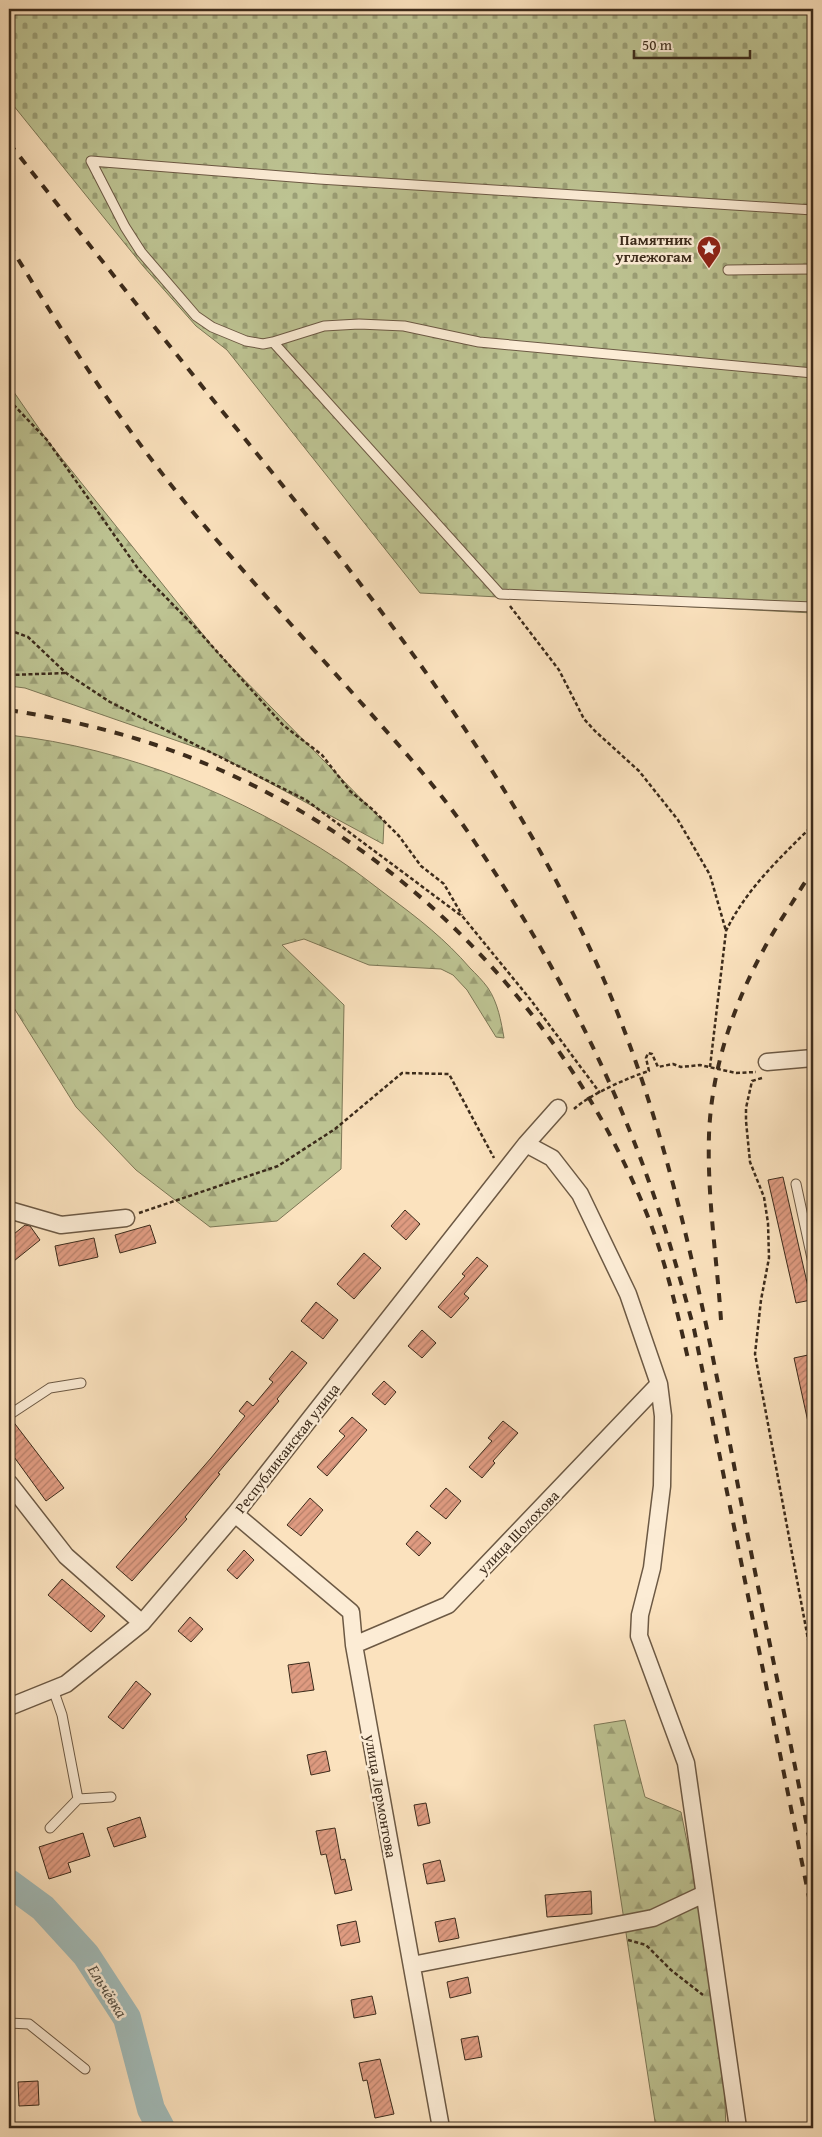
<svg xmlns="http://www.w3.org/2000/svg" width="822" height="2137" viewBox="0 0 822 2137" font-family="'Gentium Book Plus',serif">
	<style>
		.forest { fill: url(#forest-firs); stroke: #7c7756 }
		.cemetery { fill: url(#cemetery-stones); stroke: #7c7756 }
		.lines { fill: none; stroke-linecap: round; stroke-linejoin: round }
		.river { stroke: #a2bcba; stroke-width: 28 }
		.building { fill: url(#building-hatch); stroke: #3c2b1b }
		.service-casing { stroke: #6c5944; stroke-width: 11 }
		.minor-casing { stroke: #6c5944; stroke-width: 19 }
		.path { stroke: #3c2b1b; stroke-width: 2.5; stroke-dasharray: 4 2.5; stroke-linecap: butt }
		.service { stroke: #fcecd5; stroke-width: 9 }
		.minor { stroke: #fcecd5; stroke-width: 16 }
		.rail { stroke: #3c2b1b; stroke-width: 4; stroke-dasharray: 9 9; stroke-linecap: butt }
		.labels { text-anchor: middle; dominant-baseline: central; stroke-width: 5; stroke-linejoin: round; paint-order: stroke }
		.poi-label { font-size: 15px; font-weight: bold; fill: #3c2b1b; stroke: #fcecd5; text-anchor: end }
		.street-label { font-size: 15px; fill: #3c2b1b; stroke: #fcecd5 }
		.water-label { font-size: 16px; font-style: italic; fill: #564f43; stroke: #fcecd5 }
	</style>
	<defs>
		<pattern id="forest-firs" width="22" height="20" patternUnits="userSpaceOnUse" patternTransform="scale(1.25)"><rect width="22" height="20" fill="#bdc392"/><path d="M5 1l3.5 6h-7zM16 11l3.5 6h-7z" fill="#9b9f76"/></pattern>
		<pattern id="cemetery-stones" width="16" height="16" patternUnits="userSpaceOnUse" patternTransform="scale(1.25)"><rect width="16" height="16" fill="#bdc392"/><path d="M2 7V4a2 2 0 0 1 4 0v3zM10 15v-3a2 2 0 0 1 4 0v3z" fill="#9b9f76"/></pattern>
		<pattern id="building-hatch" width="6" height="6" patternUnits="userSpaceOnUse" patternTransform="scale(1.25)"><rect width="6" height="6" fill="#df9b81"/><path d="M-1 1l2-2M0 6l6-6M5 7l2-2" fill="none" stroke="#b67f69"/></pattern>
	</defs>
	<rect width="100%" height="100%" fill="#fbe2be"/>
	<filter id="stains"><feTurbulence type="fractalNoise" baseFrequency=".004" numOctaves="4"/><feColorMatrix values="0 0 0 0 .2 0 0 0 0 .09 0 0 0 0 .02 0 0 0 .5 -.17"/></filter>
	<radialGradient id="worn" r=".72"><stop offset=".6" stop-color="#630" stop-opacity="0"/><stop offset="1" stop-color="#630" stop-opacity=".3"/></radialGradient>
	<path class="forest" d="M9,385L47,440L217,652L384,822L383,844L218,755L25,688L9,686Z
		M9,735C126,748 240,795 339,860C356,871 372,884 388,896C418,918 446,940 470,968C476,974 483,981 488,988C498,1003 501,1021 504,1038L496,1037L467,990L453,975L441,969L369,965L304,939L282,945L344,1005L341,1169L277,1221L210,1227L136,1170L76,1107L14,1008L9,1003Z
		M625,1720L645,1797L681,1812L721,2011L726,2128H656L594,1725Z"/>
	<path class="cemetery" d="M9,9H813V613L420,593L227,350L196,326L143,266L9,100Z"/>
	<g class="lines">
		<path class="river" d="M9,1883L43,1908L86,1955L127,2018L151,2109L161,2128"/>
	</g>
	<path class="building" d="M783,1177L811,1300L796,1303L768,1180Z
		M405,1210L420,1224L406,1240L391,1226Z
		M25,1225L30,1226L40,1240L9,1265V1238Z
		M150,1225L156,1243L120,1253L115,1235Z
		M94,1238L98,1257L59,1266L55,1246Z
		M364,1253L381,1268L354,1299L337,1284Z
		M477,1257L488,1266L464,1294L469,1298L451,1318L438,1307L465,1276L462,1274Z
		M316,1302L338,1320L323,1339L301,1321Z
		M422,1330L436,1343L422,1358L408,1346Z
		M292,1351L307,1363L277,1399L279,1401L218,1473L220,1474L185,1517L187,1519L132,1581L116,1567L211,1458L245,1416L239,1411L247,1401L253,1406L273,1382L269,1379Z
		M808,1355L813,1376V1421L808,1422L794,1358Z
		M384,1381L396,1392L385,1405L372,1394Z
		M352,1417L367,1430L327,1476L317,1467L345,1436L339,1431Z
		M12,1420L64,1488L46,1501L9,1450V1421Z
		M503,1421L518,1433L493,1461L495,1463L482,1478L469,1467L492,1441L488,1438Z
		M446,1488L461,1501L446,1519L430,1506Z
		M310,1498L323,1510L301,1536L287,1525Z
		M417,1531L431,1543L419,1556L406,1544Z
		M244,1550L254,1560L237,1579L227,1570Z
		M62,1579L105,1616L91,1632L48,1595Z
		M190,1617L203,1629L191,1642L178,1631Z
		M309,1662L314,1690L292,1693L288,1665Z
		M136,1681L151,1694L123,1729L108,1717Z
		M326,1751L330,1771L311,1775L307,1755Z
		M426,1803L430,1823L418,1826L414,1805Z
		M140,1817L146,1837L114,1847L107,1828Z
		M335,1828L341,1860L345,1859L352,1890L335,1894L326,1854L321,1855L316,1831Z
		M83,1833L90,1856L68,1863L71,1872L49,1879L39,1847Z
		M440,1860L445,1881L427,1884L423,1864Z
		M591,1891L592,1914L547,1917L545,1895Z
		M455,1918L459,1938L439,1942L435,1922Z
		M356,1921L360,1942L341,1946L337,1925Z
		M468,1977L471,1993L450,1998L447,1982Z
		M372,1996L376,2014L354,2018L351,2000Z
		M478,2036L482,2057L465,2060L461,2039Z
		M380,2059L394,2114L375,2118L367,2080L363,2081L359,2063Z
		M38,2081L39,2105L19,2106L18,2082Z"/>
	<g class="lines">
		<defs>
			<path id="service" d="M91,161L125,227L141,252L196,316L212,327L246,341L263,344L273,342L500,594L813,607
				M91,161L319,179L813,210
				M728,270L813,269
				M273,342L324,326L359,324L404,326L479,342L813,373
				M796,1184L813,1263
				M9,1415L50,1388L81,1383
				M53,1689L62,1715L78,1799L111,1797
				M50,1828L78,1799
				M9,2023L29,2024L85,2069"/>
			<path id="minor" d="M767,1062L813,1058
				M526,1144L552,1158L580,1194L628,1294L659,1384L663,1416L662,1486L652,1568L640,1615L639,1636L686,1763L738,2128
				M9,1210L61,1225L126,1218
				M9,1483L66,1556L142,1623
				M235,1514L351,1612L354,1645L441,2128
				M354,1645L448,1605L659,1384
				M9,1707L66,1684L142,1623L235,1514L526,1144L558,1108
				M412,1965L653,1918L704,1894"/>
		</defs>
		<use href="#service" class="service-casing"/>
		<use href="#minor" class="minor-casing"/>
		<path class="path" d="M9,400L47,440L139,570L194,626L283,725L322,755L350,791L372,809L399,836L421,866L444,884L462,915
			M510,606L559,670L584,719L595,731L639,771L678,820L710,875L726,931
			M9,630L28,637L66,673L110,702L306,800L463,917L530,999L600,1093
			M9,675L66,673
			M710,1067L726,931C746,889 781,857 813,825
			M762,1078L752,1081L746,1108V1121L750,1162L764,1197L768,1223L769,1258L761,1300L755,1354L813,1666
			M574,1109C589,1095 629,1077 649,1071L646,1058L648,1053L652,1054L658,1067L673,1064L681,1067L700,1065L736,1073L756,1072
			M139,1213L278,1166L335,1129L402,1073L449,1074L494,1158
			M628,1940L646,1945L671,1970L703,1995"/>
		<use href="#service" class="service"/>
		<use href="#minor" class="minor"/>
		<path class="rail" d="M9,143C81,234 153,326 227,417C370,592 513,770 604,980C673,1141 705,1315 738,1486C762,1610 789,1733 813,1857
			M9,244C66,339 126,432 197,517C252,582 309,644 365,707C404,751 444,795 476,844C546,948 606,1061 648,1179C666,1228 680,1278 694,1329L813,1917
			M9,710C59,718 108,729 156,745C378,820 555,993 644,1207C665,1257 677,1311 689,1363
			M721,1320C717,1259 707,1197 709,1135C712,1052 746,971 792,903C799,892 805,881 813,872"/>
	</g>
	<defs>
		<symbol id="sight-pin" viewBox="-11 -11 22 30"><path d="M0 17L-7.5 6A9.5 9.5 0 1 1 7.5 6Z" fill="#8f2418" stroke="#fcecd5"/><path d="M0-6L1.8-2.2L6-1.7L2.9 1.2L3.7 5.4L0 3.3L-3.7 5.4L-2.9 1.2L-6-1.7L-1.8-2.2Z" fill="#fff"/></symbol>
	</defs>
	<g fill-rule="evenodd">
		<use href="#sight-pin" x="695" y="234" width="28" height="38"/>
	</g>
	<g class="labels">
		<g class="poi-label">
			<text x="692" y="239">Памятник<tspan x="692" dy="17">углежогам</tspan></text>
		</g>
		<g class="street-label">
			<text transform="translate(287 1448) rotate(-52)">Республиканская улица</text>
			<text transform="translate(518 1532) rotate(-46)">улица Шолохова</text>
			<text transform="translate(381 1796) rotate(80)">улица Лермонтова</text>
		</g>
		<g class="water-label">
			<text transform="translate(108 1991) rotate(58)">Ельчёвка</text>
		</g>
	</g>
	<rect width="822" height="2137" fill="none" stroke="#fbe2be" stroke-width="30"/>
	<rect x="10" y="10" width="802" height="2117" fill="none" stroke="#3c2b1b" stroke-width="2.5"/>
	<rect x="15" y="15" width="792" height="2107" fill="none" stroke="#3c2b1b"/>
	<path d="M634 50v8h116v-8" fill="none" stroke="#3c2b1b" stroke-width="2.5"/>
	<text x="642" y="50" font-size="15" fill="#3c2b1b" stroke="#fcecd5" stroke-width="4" paint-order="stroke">50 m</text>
	<rect width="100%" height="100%" filter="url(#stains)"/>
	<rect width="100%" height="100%" fill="url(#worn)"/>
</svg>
